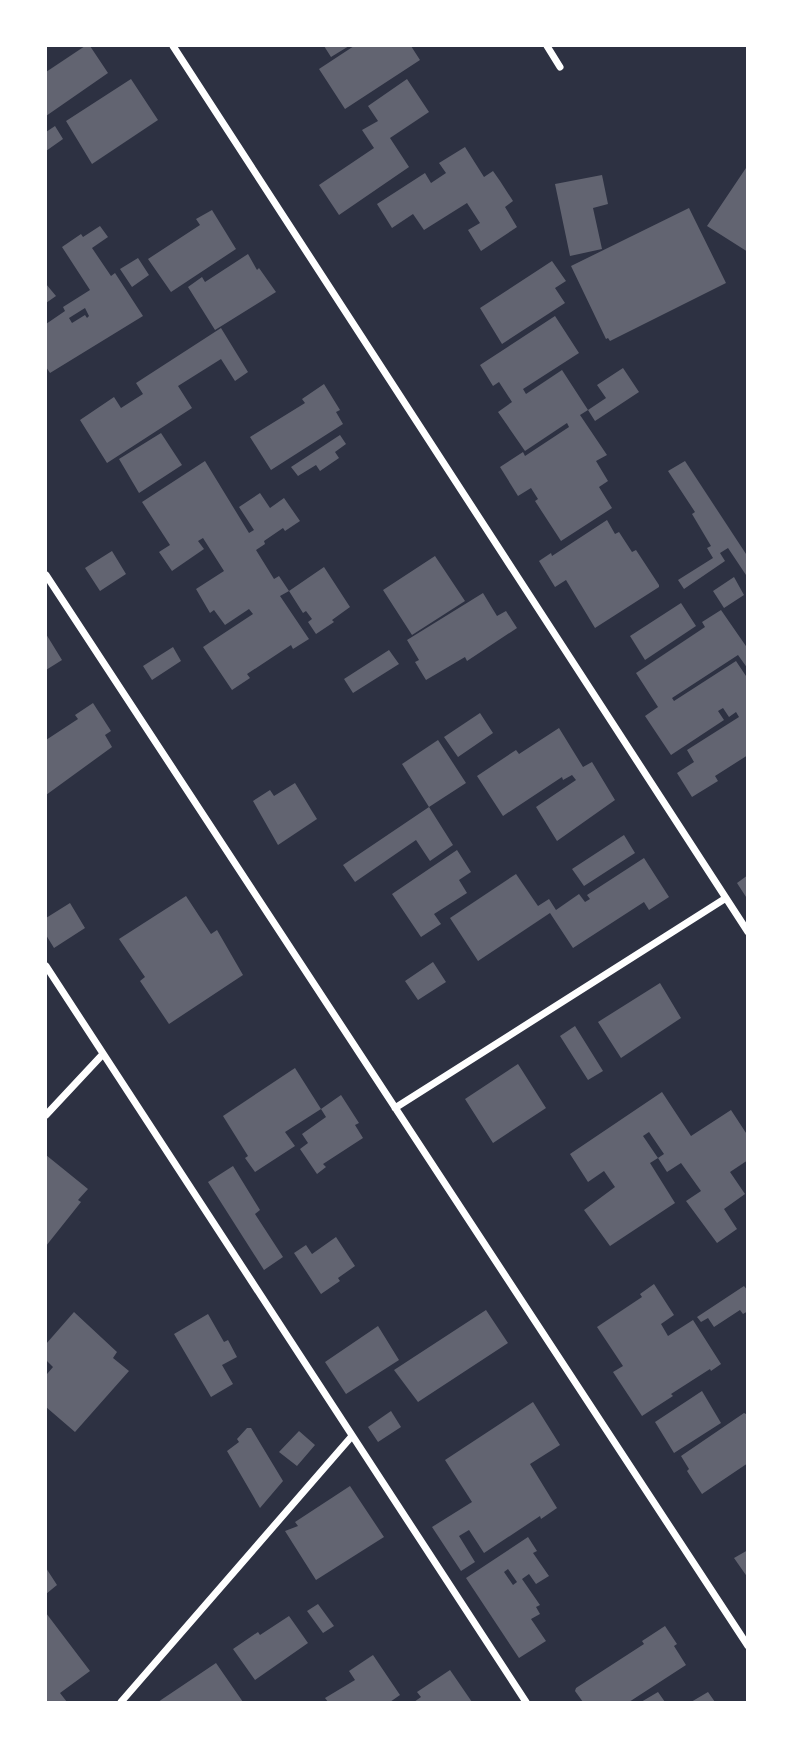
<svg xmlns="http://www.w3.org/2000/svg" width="793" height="1748" viewBox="0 0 793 1748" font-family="'Times New Roman',serif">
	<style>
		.building { fill: #626471; fill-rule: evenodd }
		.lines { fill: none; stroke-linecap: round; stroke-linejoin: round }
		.minor { stroke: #fff; stroke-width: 7 }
	</style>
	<rect width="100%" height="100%" fill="#2d3142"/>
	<path class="building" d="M85,46H90L108,73L46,116V72Z
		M324,46H349L331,57Z
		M354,46H411L420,60L345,109L319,69Z
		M131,79L158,120L92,164L66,121Z
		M407,79L429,112L390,138L409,167L339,215L319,185L374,148L362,130L378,121L368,106Z
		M55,126L63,139L46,151V132Z
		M465,147L484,177L493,171L500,181L513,201L505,207L517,227L481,251L468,230L480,223L467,203L424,230L413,214L392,228L377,204L425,173L431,183L446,173L439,163Z
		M748,165V252L707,226Z
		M602,175L608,204L593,208L602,249L570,256L555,184Z
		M689,208L726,283L610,341L608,338L606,339L571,266Z
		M212,210L236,249L171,292L148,259L200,225L196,219Z
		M100,226L108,237L92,248L111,276L115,273L143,316L50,373L46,367V324L65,311L63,307L90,290L62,247L81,234L83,237ZM85,308L89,316L87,318L85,315L72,323L69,318Z
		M248,254L257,270L259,268L276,292L215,330L188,287L202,277L205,282Z
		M138,258L149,275L132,287L120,269Z
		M552,261L566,281L555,288L565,303L502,344L480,308Z
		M46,284L56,296L46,303Z
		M555,316L579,353L523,389L526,394L562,370L588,410L606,398L597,385L623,368L639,392L595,421L588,410L580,415L607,455L596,461L608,481L599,487L612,508L561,541L535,501L538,499L531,488L518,496L500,467L523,452L525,456L569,427L567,423L525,451L498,412L512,402L499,382L493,386L480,365Z
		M221,328L248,372L235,381L221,359L178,386L192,408L107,463L80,420L114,397L121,408L143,394L136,383Z
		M324,384L340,410L336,412L343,424L271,470L250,437L305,403L302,399Z
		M161,433L182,465L139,493L119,459Z
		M340,435L346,444L335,452L339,458L320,471L316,465L298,476L291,467Z
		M205,461L249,533L254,530L239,507L260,493L270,508L284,498L300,521L285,531L283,528L264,541L265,544L256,550L274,579L279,576L289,591L280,596L309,639L293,649L291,645L247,674L250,678L232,690L203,647L253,614L249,609L225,625L214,610L210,613L196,589L224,571L203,538L198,541L204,549L172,571L159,552L170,545L142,502Z
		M685,461L748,557V578L728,548L720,553L725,561L684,589L678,580L713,558L707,548L711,546L692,514L695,512L668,471Z
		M607,520L615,534L619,532L632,552L636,550L659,585V587L595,628L566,580L555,587L539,561L551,553L552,556Z
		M112,551L126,574L100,591L85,568Z
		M435,556L465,601L412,635L383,590Z
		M324,567L350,607L332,620L334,622L316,634L308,622L312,619L306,611L303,613L289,591Z
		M734,577L744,595L724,608L713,591Z
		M483,593L497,616L506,611L517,628L467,661L465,657L426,680L415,662L419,660L407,640Z
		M681,603L696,626L645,660L630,636Z
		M721,610L748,649V669L738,655L672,698L674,701L736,661L748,679V755L715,776L718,781L692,797L677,773L694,762L687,750L739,717L736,712L729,717L723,708L718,711L724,720L671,755L645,716L658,707L636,673L705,627L702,622Z
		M46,634L62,660L46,670Z
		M173,647L181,661L152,680L143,666Z
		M389,650L399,664L353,693L344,679Z
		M93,703L111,731L105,735L112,747L46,795V740L78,719L75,715Z
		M480,713L493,733L458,757L444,737Z
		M559,728L583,767L592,762L615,800L557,841L536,807L576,780L572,775L563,780L562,777L503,816L477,776L516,750L519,754Z
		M438,740L466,783L429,807L402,764Z
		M295,783L317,819L278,845L253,801L270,790L274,796Z
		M429,807L453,845L430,861L416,840L355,882L343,865Z
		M624,835L635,853L584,886L572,869Z
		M457,850L471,872L459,880L467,893L434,914L441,924L421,937L392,894Z
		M644,858L669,897L649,910L644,902L573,948L550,913L478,961L450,918L516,874L538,906L549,899L556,910L579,894L585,902L590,899L587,895Z
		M748,875V900L737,883Z
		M186,896L211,934L217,930L243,975L169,1024L140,981L145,977L119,939Z
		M70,903L85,928L54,948L46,935V918Z
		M433,962L446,982L418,1000L405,981Z
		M660,983L681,1018L621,1058L598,1022Z
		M575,1026L603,1071L588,1080L560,1036Z
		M518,1064L546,1108L493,1143L465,1099Z
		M295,1068L321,1109L285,1132L295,1146L255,1172L245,1158L248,1156L223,1116Z
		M662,1092L691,1136L731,1110L748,1136V1160L730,1172L745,1194L724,1209L737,1229L717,1243L686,1201L701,1191L681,1163L667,1172L658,1158L664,1154L649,1132L643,1136L658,1158L650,1163L675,1203L610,1246L584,1210L615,1187L604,1171L588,1182L570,1154Z
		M341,1095L359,1123L355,1125L363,1138L323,1164L326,1167L317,1174L300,1149L308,1143L302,1134L326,1117L321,1109Z
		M46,1155L88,1189L78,1200L81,1202L46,1246Z
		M233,1166L260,1210L255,1214L283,1257L264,1270L208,1182Z
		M336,1237L355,1266L338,1278L340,1281L321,1294L294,1253L306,1245L312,1254Z
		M654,1284L674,1315L661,1324L668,1336L693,1320L721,1364L711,1371L710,1369L671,1394L673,1396L642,1416L613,1372L623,1366L597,1327L642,1297L640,1294Z
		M744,1286L748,1291V1311L743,1314L740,1310L714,1327L708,1318L701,1322L697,1317Z
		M486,1310L508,1343L418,1402L394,1370Z
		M74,1312L117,1352L113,1358L129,1371L75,1432L46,1407V1372L47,1374L53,1367L46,1360V1344Z
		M208,1314L224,1342L228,1340L237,1357L222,1365L233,1384L211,1397L174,1334Z
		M378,1326L399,1360L346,1394L325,1362Z
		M702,1391L721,1423L674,1453L655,1422Z
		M533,1402L560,1445L530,1464L557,1508L541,1519L540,1516L484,1553L469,1530L459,1536L475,1562L461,1571L432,1527L472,1502L445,1460Z
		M391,1411L401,1427L378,1442L368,1427Z
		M744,1413L748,1415V1463L702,1494L687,1471L689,1469L681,1456Z
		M247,1428H251L283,1481L260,1508L227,1451L239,1442L237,1439Z
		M299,1431L315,1445L297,1466L279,1452Z
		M350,1486L384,1537L316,1580L285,1531L298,1526L295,1522Z
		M528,1537L537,1551L533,1553L549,1576L536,1584L529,1574L522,1579L540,1605L536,1607L540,1614L531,1619L546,1641L519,1658L466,1578ZM508,1569L517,1582L513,1585L504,1572Z
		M748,1550V1578L734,1558Z
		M46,1568L57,1585L46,1594Z
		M318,1604L334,1626L323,1633L307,1611Z
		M46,1613L90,1671L60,1693L67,1702H46Z
		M289,1616L308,1643L255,1680L233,1649L258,1632L260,1635Z
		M665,1626L677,1644L674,1646L686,1665L629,1702H583L575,1691L576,1688L644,1644L642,1641Z
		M373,1655L400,1695L390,1702H328L325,1698L355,1680L349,1671Z
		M216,1663L243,1702H158Z
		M450,1670L472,1702H414L421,1697L417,1692Z
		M658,1692L665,1702H641Z
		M708,1692L715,1702H691Z"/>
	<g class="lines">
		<path class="minor" d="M173,46L748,932
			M547,46L560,67
			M46,575L748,1646
			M46,966L526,1702
			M395,1108L726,898
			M46,1115L103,1054
			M121,1702L352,1436"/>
	</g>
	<rect width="793" height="1748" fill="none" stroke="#ffffff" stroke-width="94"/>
</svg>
